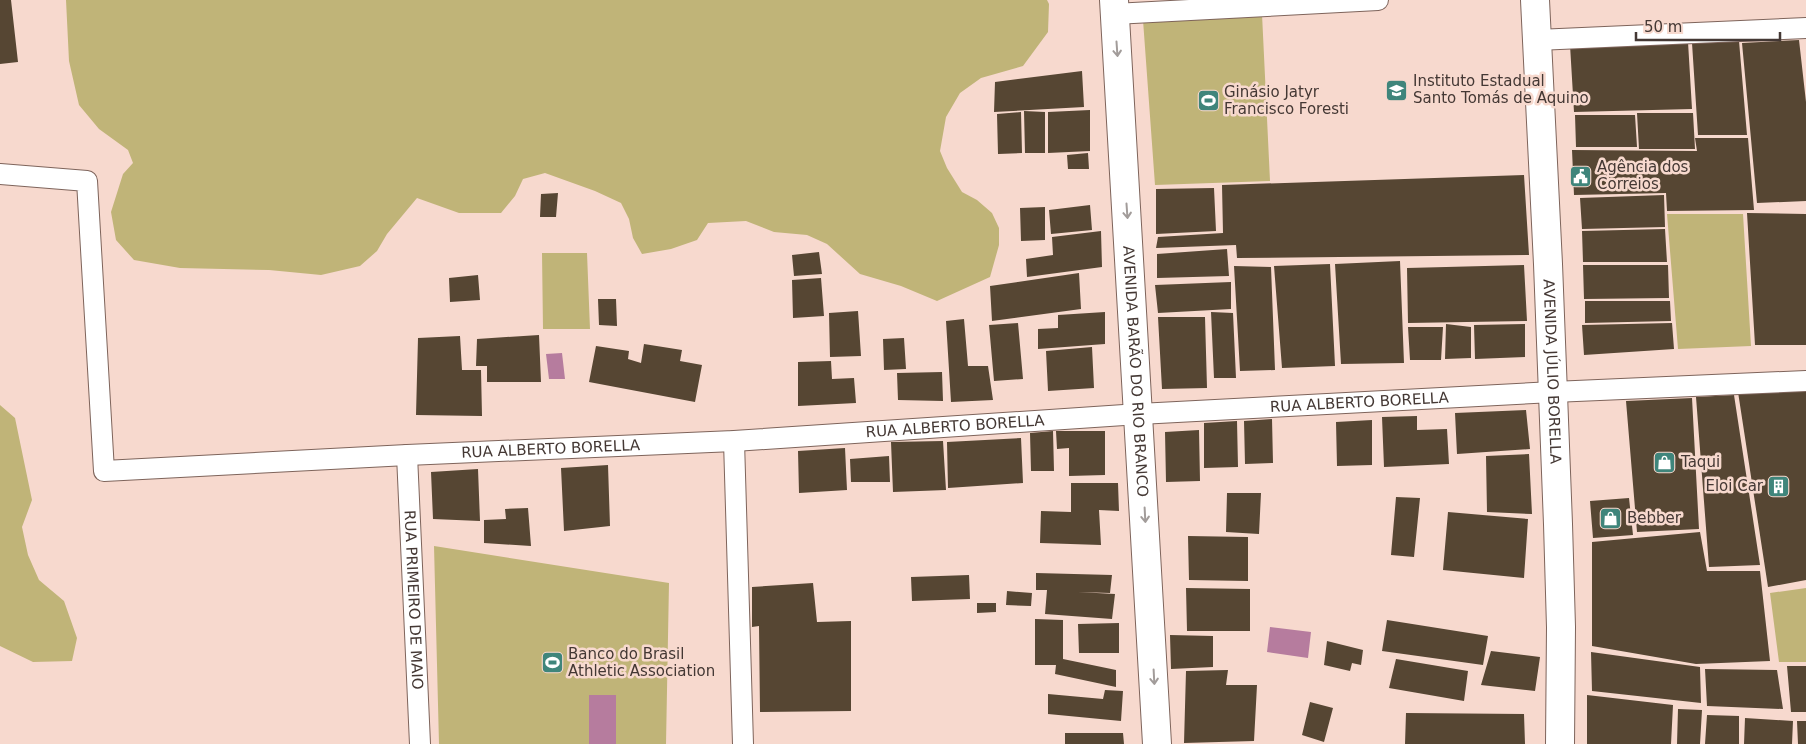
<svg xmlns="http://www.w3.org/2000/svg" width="1806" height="744" viewBox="0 0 1806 744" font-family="'DejaVu Sans',sans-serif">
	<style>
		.green { fill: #c0b478 }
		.water { fill: #b67c9e }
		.building { fill: #564633 }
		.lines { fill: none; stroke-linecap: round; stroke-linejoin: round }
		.street-casing { stroke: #7e645b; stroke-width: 22 }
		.secondary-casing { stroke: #7e645b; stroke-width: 30 }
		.street { stroke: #fff; stroke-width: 20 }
		.secondary { stroke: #fff; stroke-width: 28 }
		.oneway { stroke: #a29c9a }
		.labels { text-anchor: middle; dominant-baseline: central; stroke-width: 5; stroke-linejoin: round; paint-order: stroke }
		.poi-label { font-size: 15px; fill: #443834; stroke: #f7d9ce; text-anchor: start }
		.street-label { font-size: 15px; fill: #443834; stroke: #f7d9ce }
	</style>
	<rect width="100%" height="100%" fill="#f7d9ce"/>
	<path class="green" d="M66,0H1047L1049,4L1048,32L1023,66L981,78L960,93L946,117L940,151L947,168L962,192L977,200L992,213L999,228V245L990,277L937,301L901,286L860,274L827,244L807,235L774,232L746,221L708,223L697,240L671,249L642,254L633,238L629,219L621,203L595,191L545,173L523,179L515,196L501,213H459L417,198L387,234L377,251L360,266L321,275L269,270L180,268L134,260L116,240L111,212L123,174L133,163L128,150L99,129L79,105L69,61Z
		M1262,14L1270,181L1155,185L1143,20Z
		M1667,214H1743L1751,346L1678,349Z
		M542,253H587L590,329H543Z
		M0,405L15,418L32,500L22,527L28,555L39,580L64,601L77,638L72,661L33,662L0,646Z
		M434,546L669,583L666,744H439Z
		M1806,588V662H1779L1770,593Z"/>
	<path class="water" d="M562,353L565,379H549L546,354Z
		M1270,627L1311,632L1308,658L1267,652Z
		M589,695H616V744H589Z"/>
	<path class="building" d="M0,0H11L18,62L0,64Z
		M1799,40L1806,102V201L1757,203L1742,43Z
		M1739,41L1747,135H1698L1692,43Z
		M1688,42L1692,109L1574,112L1570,45Z
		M1082,71L1084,107L994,112L995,82Z
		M1090,110V151L1048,153V112Z
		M1024,111L1045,112V153H1025Z
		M1021,112L1022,153L998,154L997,114Z
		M1637,113H1693L1695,149H1639Z
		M1575,115H1635L1637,147H1576Z
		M1695,138H1748L1754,210L1667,211L1666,193L1574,195L1572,150L1697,151Z
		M1088,153L1089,169H1068L1067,155Z
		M1524,175L1529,255L1237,258L1236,245L1156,248L1158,237L1223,233L1222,185Z
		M1214,188L1216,231L1156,234V189Z
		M558,193L556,217H540L541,194Z
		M1664,195L1665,227L1582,229L1580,198Z
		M1090,205L1092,230L1051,234L1049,210Z
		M1045,207V240L1021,241L1020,208Z
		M1747,213L1806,214V345H1755Z
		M1665,229L1667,262H1583L1582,231Z
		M1101,231L1102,267L1027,277L1026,259L1053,255L1052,237Z
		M1227,249L1229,276L1157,278V254Z
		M819,252L822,274L794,276L792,255Z
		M1400,261L1404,363L1341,364L1335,264Z
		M1330,264L1335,366L1282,368L1274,266Z
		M1524,265L1527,321L1408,323L1407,268Z
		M1583,265H1668L1669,298L1584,299Z
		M1234,266L1271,267L1275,370L1240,371Z
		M1079,273L1081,309L992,321L990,286Z
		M478,275L480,300L450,302L449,278Z
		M821,278L824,316L793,318L792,280Z
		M1231,282V309L1158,313L1155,285Z
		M598,299H616L617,326L599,325Z
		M1585,301H1670L1671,321L1585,323Z
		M858,311L861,356L830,357L829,313Z
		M1105,312V344L1038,349V329L1058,328V315Z
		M1211,312L1233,313L1236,378H1214Z
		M1158,317H1205L1207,388L1162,389Z
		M964,319L968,366H988L993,400L951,402L946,321Z
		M1018,323L1023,379L994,381L989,325Z
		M1672,323L1674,349L1584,355L1582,325Z
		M1446,324L1471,327V358L1445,359Z
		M1525,324V357L1475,359L1474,325Z
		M1408,327H1443L1441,360H1410Z
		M539,335L541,382H487V366H476L477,339Z
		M460,336L462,370H481L482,416L416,415L418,338Z
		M904,338L906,369L884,370L883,339Z
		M644,344L682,350L680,361L702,365L695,402L589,382L596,346L629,351L628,359L641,363Z
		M1092,347L1094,388L1048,391L1046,351Z
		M831,361L832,379L854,378L856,403L798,406V362Z
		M942,372L943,401L898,400L897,373Z
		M1806,388V580L1768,587L1738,392Z
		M1734,395L1760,565L1709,567L1696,397Z
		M1692,398L1699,529L1637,532L1626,401Z
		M1526,410L1530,449L1457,454L1455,413Z
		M1417,416V430L1447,429L1449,464L1384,467L1382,417Z
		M1272,419L1273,463L1245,464L1244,421Z
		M1372,420V465L1337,466L1336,422Z
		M1237,421L1238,467L1204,468V423Z
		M1199,430L1200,481L1166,482L1165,432Z
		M1053,431L1054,471H1031L1030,433Z
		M1056,431H1105V475L1069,476V448L1057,449Z
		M1021,438L1023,483L948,488L947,442Z
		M943,441L946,490L893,492L891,442Z
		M845,448L847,490L799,493L798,451Z
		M1529,454L1532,514L1487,512L1486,456Z
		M889,456L890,482H851L850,459Z
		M608,465L610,526L564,531L561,468Z
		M478,469L480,521L433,519L431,472Z
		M1071,483H1118L1119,511L1099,510L1101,545L1040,543L1041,511L1071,512Z
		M1227,493H1261L1259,534L1226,532Z
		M1396,497L1420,498L1414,557L1391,555Z
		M1629,498L1633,535L1593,538L1590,501Z
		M528,508L531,546L484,543V520L506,519L505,509Z
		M1448,512L1528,519L1524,578L1443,570Z
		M1700,532L1707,571H1760L1770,661L1696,664L1592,646V542Z
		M1188,536L1248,537V581L1189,580Z
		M1036,573L1112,575L1110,593L1078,592L1115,594L1112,619L1045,614L1047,590H1036Z
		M969,575L970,599L912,601L911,577Z
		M813,583L817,622L851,621V711L760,712L759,626L752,627V587Z
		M1186,588L1250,589V631H1187Z
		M1007,591L1032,593L1031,606L1006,605Z
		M977,603H996V612L977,613Z
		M1035,619L1063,620V659L1116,670V687L1055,674L1056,665H1035Z
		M1387,620L1488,636L1483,665L1382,651Z
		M1119,623V653H1079L1078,624Z
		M1170,635L1213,636V667L1171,669Z
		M1327,641L1363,650L1361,665L1352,663L1350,671L1324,665Z
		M1491,651L1540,657L1535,691L1481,685Z
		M1591,652L1700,667L1701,703L1592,691Z
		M1396,659L1468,671L1464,701L1389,688Z
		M1787,666H1806V712H1791Z
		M1705,669L1777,670L1783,709L1707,706Z
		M1228,670L1226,685H1257L1254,741L1184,743L1186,671Z
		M1105,690L1123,691L1121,721L1048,714V694L1103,699Z
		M1587,695L1673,705L1671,744H1587Z
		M1310,702L1333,708L1324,742L1302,735Z
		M1678,709L1702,710L1700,744H1677Z
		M1406,713L1524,714L1525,744H1405Z
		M1707,715L1739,716V744H1705Z
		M1745,718L1793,721L1792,744H1744Z
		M1797,721H1806V744H1798Z
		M1065,733H1123L1124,744H1065Z"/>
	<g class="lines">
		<defs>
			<g id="street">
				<path d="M1114,14L1378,0"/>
				<path d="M1537,40L1806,28"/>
				<path id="s1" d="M0,174L87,181L104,471L407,455L734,441L1139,414L1553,392L1806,381"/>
				<path d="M734,441L743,744"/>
				<path id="s2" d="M407,455L420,744"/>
			</g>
			<g id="secondary">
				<path id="s3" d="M1114,0L1157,744"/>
				<path id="s4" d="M1535,0L1548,264L1558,524L1561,627L1560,744"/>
			</g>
		</defs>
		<use href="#street" class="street-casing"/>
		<use href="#secondary" class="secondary-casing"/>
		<use href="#street" class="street"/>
		<use href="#secondary" class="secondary"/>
	</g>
	<defs><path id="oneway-shaft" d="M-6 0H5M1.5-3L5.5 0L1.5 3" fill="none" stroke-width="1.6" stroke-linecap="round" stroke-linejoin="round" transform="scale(1.25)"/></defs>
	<g class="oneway">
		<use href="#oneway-shaft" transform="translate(1117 49) rotate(86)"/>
		<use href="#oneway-shaft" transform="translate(1127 211) rotate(86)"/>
		<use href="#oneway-shaft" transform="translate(1145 515) rotate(87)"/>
		<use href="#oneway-shaft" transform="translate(1154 677) rotate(87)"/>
	</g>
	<defs>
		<symbol id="school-square" viewBox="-11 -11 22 22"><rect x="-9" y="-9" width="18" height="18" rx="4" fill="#3f857b" stroke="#f7d9ce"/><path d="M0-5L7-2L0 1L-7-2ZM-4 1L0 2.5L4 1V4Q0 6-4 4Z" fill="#fff"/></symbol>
		<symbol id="stadium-square" viewBox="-11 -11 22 22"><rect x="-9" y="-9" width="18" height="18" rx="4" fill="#3f857b" stroke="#f7d9ce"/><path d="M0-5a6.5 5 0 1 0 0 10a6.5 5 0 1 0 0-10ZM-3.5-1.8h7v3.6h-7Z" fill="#fff"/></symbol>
		<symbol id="civic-square" viewBox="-11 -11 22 22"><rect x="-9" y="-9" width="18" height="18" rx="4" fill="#3f857b" stroke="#f7d9ce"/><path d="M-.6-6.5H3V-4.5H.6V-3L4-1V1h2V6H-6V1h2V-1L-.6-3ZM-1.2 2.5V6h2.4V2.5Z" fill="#fff"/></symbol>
		<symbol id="shop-square" viewBox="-11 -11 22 22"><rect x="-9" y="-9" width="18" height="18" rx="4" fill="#3f857b" stroke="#f7d9ce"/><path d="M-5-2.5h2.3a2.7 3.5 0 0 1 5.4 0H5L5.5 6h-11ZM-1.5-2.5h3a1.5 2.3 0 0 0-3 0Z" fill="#fff"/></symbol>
		<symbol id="building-square" viewBox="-11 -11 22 22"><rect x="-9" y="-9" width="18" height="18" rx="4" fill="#3f857b" stroke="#f7d9ce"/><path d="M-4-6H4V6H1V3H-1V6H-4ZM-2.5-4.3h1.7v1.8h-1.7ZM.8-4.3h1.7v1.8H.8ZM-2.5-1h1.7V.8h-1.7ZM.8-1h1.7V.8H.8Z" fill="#fff"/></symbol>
	</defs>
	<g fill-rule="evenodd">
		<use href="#school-square" x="1384" y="78" width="25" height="25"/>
		<use href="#stadium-square" x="1196" y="88" width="25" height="25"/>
		<use href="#civic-square" x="1568" y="164" width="25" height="25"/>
		<use href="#shop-square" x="1652" y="450" width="25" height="25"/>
		<use href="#building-square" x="1766" y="474" width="25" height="25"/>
		<use href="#shop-square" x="1598" y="506" width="25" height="25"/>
		<use href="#stadium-square" x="540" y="650" width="25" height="25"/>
	</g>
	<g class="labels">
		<g class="poi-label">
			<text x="1413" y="81">Instituto Estadual<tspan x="1413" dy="17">Santo Tomás de Aquino</tspan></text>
			<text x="1224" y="92">Ginásio Jatyr<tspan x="1224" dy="17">Francisco Foresti</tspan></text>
			<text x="1597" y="167">Agência dos<tspan x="1597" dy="17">Correios</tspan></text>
			<text x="1681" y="462">Taqui</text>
			<text x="1763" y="486" text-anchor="end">Eloi Car</text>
			<text x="1627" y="518">Bebber</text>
			<text x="568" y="654">Banco do Brasil<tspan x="568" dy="17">Athletic Association</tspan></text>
		</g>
		<g class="street-label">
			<text stroke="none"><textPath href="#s3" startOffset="372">AVENIDA BARÃO DO RIO BRANCO</textPath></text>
			<text stroke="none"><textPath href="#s4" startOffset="372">AVENIDA JÚLIO BORELLA</textPath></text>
			<text stroke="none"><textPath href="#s1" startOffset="1635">RUA ALBERTO BORELLA</textPath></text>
			<text stroke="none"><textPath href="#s1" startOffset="1230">RUA ALBERTO BORELLA</textPath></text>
			<text stroke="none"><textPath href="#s1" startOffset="825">RUA ALBERTO BORELLA</textPath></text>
			<text stroke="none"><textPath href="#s2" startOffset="145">RUA PRIMEIRO DE MAIO</textPath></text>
		</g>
	</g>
	<path d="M1636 32v8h144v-8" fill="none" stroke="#443834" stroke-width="2.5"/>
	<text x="1644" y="32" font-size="15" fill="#443834" stroke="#f7d9ce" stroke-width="4" paint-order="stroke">50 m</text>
</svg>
